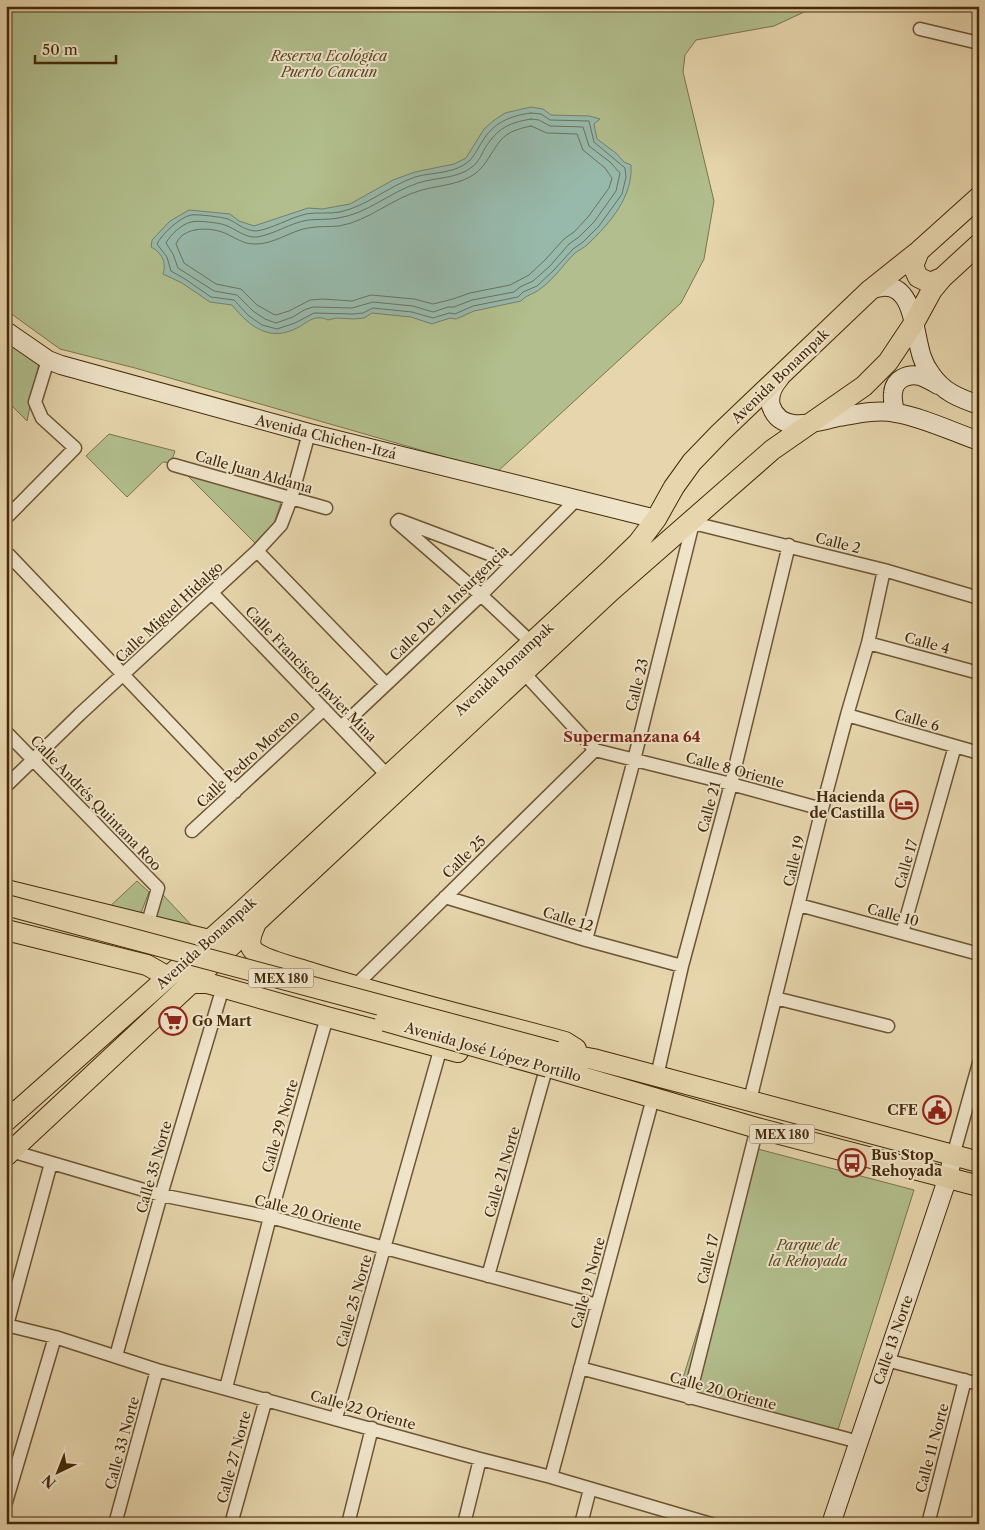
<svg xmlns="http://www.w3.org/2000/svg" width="985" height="1530" viewBox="0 0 985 1530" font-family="'Libre Caslon Text',serif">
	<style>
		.green { fill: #b2be8d; stroke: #7b744b }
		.water { fill: #97b9ab; stroke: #767f6a }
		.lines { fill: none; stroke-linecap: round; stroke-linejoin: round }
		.shore { stroke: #6e715a; stroke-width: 1 }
		.street-casing { stroke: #6d5432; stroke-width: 15 }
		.secondary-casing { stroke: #442909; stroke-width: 20 }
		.primary-casing { stroke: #442909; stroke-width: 22 }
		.street { stroke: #efe4ca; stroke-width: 12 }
		.secondary { stroke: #efe4ca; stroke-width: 18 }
		.primary { stroke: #e7d6ad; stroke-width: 20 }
		.primary-bridge-casing { stroke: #442909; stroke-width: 22; stroke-linecap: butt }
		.primary-bridge { stroke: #e7d6ad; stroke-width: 20 }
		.labels { text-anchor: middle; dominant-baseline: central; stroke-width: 4; stroke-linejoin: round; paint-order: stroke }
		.shield { fill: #efe4ca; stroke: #776143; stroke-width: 1 }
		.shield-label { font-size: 12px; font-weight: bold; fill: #442909 }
		.park-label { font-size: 14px; font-style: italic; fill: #5a4723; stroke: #efe4ca }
		.street-label { font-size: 14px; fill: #442909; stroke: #efe4ca }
		.poi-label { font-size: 14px; font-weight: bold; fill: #442909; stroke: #efe4ca; text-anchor: end }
		.neighbourhood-label { font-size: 15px; font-weight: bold; fill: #7a1f14; stroke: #efe4ca }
	</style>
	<rect width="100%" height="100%" fill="#e7d6ad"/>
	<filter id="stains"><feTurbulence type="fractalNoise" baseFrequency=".004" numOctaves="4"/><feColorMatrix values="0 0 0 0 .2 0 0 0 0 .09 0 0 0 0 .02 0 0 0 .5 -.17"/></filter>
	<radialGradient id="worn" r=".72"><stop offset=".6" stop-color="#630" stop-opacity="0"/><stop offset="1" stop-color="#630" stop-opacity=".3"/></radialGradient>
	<path class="green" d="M6,6H817L774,26L696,40L685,55L683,72L714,201L704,259L681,303L497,472L135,368L60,349L6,310Z
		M6,341L39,363L27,421L6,400Z
		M109,434L175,451L171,463L163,462L127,497L86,456Z
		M180,468L282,500L274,523L255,543Z
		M137,881L149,892L139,918L107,909Z
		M163,895L198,932L154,921Z
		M754,1148L914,1190L837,1433L679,1391Z"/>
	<path class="water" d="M531,107L543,109L551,115L589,116L600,119L594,124L597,139L617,154L624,162L631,165C633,197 610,223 588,244C584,248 579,250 575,253C563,265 554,279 540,289C534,294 526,295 521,301L474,311L456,319L450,318L432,324L411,317L372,313L364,318L354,319L336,318L328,320C316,314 309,321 299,327C270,343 250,327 232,305L210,302L182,283L163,274C167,262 161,252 151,247L152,240L170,221L189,210L230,214L239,221L254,226L308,208L322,209L350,204L393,180L415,172L454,164L466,158L484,129L493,121L505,113Z"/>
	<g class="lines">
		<path class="shore" d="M531,113L541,114L550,120L589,121L594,142L625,168L626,177L622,194L599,226L583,242L573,249L554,270L537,286L523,292L518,297L473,306L455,314L449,313L433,318L412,312L373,308L363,313L353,314L314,313L295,323L277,329L262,325L249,316L234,300L211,297L185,279L171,271L167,257L157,244C161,235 180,217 191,215C197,214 222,217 228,219C237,223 245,231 256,231C272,229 289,218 306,214C316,212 329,214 340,212C367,206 389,186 415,177C432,172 455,174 469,161C474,157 478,148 482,142C493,123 509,116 531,113Z
			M531,119L539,120L550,126L583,127L589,146L610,162L620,173L616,191L594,222L579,237L569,244L550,266L533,281L520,287L514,292L472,300L454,307H448L433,312L413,306L373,302L352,308L313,307L304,310L293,317L276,323L265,319L253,311L237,295L214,291L178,268L173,254L166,243C170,235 182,224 191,222C197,220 220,223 225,225C236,229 245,238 257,237C275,234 290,223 308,220C317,219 328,220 338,218C367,214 390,192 418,183C436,177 457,179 472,167C478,163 482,154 485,148C498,128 508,123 531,119Z
			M531,126L547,133L577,134L583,150L605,168L612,178L609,188L588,217L574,232L564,239L545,260L529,275L510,285L470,293L453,299L433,304L414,299L371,295L352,301L323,299L310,300L289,311L276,315L273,314L257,305L241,289L216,284L184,263L176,244C183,227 207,227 222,232C233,236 242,244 254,244C273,245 290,231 308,228C318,226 329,227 339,226C369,221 392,198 422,190C440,185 460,185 476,173C480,170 483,166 486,162C501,139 502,132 531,126Z"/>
		<defs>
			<path id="street" d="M920,29L979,43
				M174,465L326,508
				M6,518L75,448L42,418L35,402L48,360
				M689,522L884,570L979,598
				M257,551L386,684
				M6,556L8,554L235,792
				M513,563L399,520L397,522L481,595L532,643
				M212,593L388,776
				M868,643L979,673
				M524,673L595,750L731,784L822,809
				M847,715L979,753
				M341,727L481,595L577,499
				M6,732L158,888L147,926
				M6,786L80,714L257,551L281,525L291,499L309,433
				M192,831L324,709
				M445,897L586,940L682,966
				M799,905L979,954
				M902,933L955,746
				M586,940L634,760L693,523
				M355,986L595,750
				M775,998L888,1026
				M657,1076L682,966L731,784L789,545
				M750,1100L822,809L847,715L868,643L884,570
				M11,1151L161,1195L270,1217L597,1305
				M953,1156L979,1063
				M488,1276L544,1076
				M6,1325L55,1337L157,1370L480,1459L551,1477L711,1524
				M7,1325L51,1163
				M116,1356L161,1195L223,987
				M886,1360L979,1384
				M580,1368L859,1442
				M226,1388L270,1217L327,1017
				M689,1398L757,1128
				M336,1418L441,1047
				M551,1477L653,1098
				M6,1502L55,1337
				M115,1524L157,1370
				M231,1524L266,1399
				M348,1524L372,1428
				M464,1524L480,1459
				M581,1524L590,1489
				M928,1524L965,1380"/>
			<path id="secondary" d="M870,290C915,272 913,332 922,357C924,363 928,370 931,374C943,392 959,398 979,405
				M6,331L48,360L61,365L309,433L656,519
				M780,378C773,386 768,395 771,406C781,436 818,421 839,417C856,414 878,409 896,413C922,417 953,432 979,441
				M895,413C894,406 892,399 893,393C894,379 908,373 920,376C926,378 933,382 938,385
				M831,1524L948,1177L953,1156"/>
			<path id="primary" d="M919,251L913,266L918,277L930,283L942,278
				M6,890L209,940
				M257,921C253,930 245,944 255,952C266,961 298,968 312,973C395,999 480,1019 565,1042L576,1049
				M6,930L147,965L161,973L166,979
				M187,985L195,983H207L327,1017L458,1052
				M556,1052L593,1059L979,1162
				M548,1067L757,1128L979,1186
				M6,1121L239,914L610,570L638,543L656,519L674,487L692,462L720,433L870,290L919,251L979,197
				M6,1156L611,591L772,450L864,386L888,362L914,323L932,290L942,278L979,244"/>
		</defs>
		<use href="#street" class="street-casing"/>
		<use href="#secondary" class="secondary-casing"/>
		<use href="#primary" class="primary-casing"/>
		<use href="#street" class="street"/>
		<use href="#secondary" class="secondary"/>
		<use href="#primary" class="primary"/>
		<defs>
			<path id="primary-bridge" d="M6,905L556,1052
				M385,1021L548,1067"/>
		</defs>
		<use href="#primary-bridge" class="primary-bridge-casing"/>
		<use href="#primary-bridge" class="primary-bridge"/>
	</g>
	<defs>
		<symbol id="hotel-ring" viewBox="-11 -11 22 22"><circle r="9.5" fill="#efe4ca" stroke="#8f2418" stroke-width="1.5"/><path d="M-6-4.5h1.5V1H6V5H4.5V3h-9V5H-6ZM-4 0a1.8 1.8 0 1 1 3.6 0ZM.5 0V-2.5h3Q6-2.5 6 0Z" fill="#8f2418"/></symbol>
		<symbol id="supermarket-ring" viewBox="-11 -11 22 22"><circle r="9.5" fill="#efe4ca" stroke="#8f2418" stroke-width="1.5"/><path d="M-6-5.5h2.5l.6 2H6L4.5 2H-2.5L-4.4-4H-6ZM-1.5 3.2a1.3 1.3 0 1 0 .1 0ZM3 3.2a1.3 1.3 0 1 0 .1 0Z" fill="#8f2418"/></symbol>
		<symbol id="civic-ring" viewBox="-11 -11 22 22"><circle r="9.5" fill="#efe4ca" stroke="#8f2418" stroke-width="1.5"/><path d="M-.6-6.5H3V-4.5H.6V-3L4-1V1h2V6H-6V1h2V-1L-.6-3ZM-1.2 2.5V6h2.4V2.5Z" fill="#8f2418"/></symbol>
		<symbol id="bus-ring" viewBox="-11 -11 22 22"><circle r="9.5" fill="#efe4ca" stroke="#8f2418" stroke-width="1.5"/><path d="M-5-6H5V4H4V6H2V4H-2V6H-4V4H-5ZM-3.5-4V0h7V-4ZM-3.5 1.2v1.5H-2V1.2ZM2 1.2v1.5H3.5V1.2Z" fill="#8f2418"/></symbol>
	</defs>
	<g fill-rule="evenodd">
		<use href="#hotel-ring" x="888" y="789" width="32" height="32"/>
		<use href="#supermarket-ring" x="157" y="1005" width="32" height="32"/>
		<use href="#civic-ring" x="921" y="1094" width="32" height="32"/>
		<use href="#bus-ring" x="836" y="1147" width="32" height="32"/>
	</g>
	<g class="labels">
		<g class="shield">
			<rect x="248.5" y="968.5" width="65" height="19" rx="4"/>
			<rect x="749.5" y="1124.5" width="65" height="19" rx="4"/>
		</g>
		<g class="shield-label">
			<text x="281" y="978">MEX 180</text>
			<text x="782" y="1134">MEX 180</text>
		</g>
		<g class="park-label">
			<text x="329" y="56">Reserva Ecológica<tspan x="329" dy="16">Puerto Cancún</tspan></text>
			<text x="808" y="1245">Parque de<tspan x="808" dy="16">la Rehoyada</tspan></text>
		</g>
		<g class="street-label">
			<text transform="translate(780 376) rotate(-44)">Avenida Bonampak</text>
			<text transform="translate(326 437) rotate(14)">Avenida Chichen-Itzá</text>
			<text transform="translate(254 472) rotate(16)">Calle Juan Aldama</text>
			<text transform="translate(838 543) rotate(14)">Calle 2</text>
			<text transform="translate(449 603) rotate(-44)">Calle De La Insurgencia</text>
			<text transform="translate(169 612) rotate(-43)">Calle Miguel Hidalgo</text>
			<text transform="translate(927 643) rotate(15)">Calle 4</text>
			<text transform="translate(504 669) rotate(-43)">Avenida Bonampak</text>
			<text transform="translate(311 674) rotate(46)">Calle Francisco Javier Mina</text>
			<text transform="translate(637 685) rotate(-76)">Calle 23</text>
			<text transform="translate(917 720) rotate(16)">Calle 6</text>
			<text transform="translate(248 759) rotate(-43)">Calle Pedro Moreno</text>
			<text transform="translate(735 770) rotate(15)">Calle 8 Oriente</text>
			<text transform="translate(96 803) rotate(46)">Calle Andrés Quintana Roo</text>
			<text transform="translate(709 807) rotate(-75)">Calle 21</text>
			<text transform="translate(464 857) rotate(-44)">Calle 25</text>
			<text transform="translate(794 861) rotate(-77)">Calle 19</text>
			<text transform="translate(906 864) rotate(-74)">Calle 17</text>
			<text transform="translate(893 915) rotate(15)">Calle 10</text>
			<text transform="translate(568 919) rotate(17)">Calle 12</text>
			<text transform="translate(206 943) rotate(-42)">Avenida Bonampak</text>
			<text transform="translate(493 1052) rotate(16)">Avenida José López Portillo</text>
			<text transform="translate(280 1126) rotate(-74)">Calle 29 Norte</text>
			<text transform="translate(154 1167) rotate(-74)">Calle 35 Norte</text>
			<text transform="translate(502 1172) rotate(-74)">Calle 21 Norte</text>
			<text transform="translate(308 1213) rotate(14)">Calle 20 Oriente</text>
			<text transform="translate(708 1259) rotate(-76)">Calle 17</text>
			<text transform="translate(588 1283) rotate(-75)">Calle 19 Norte</text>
			<text transform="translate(354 1301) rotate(-74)">Calle 25 Norte</text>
			<text transform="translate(893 1340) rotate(-71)">Calle 13 Norte</text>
			<text transform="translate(723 1391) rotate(15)">Calle 20 Oriente</text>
			<text transform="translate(363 1410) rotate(16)">Calle 22 Oriente</text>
			<text transform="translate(122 1443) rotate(-75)">Calle 33 Norte</text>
			<text transform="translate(932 1448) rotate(-75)">Calle 11 Norte</text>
			<text transform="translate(234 1457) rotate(-75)">Calle 27 Norte</text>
		</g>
		<g class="poi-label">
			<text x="885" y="797">Hacienda<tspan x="885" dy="16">de Castilla</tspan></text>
			<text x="192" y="1021" text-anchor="start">Go Mart</text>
			<text x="918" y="1110">CFE</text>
			<text x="871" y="1155" text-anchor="start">Bus Stop<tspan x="871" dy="16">Rehoyada</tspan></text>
		</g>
		<g class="neighbourhood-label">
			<text x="632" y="736">Supermanzana 64</text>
		</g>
	</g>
	<rect width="985" height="1530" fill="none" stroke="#e7d6ad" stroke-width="25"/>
	<rect x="8" y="8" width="970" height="1515" fill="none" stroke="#442909" stroke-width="2.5"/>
	<rect x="12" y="12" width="960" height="1505" fill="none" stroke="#442909"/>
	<g transform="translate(58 1472) rotate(223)" stroke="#efe4ca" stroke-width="4" paint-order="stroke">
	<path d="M0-4L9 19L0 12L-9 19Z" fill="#442909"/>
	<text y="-8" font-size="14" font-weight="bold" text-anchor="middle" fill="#442909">N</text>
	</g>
	<path d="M35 55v8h81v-8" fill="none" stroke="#442909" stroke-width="2.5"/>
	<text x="42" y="55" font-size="15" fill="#442909" stroke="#efe4ca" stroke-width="4" paint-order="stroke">50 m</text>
	<rect width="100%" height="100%" filter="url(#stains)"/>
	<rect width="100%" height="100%" fill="url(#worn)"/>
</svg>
